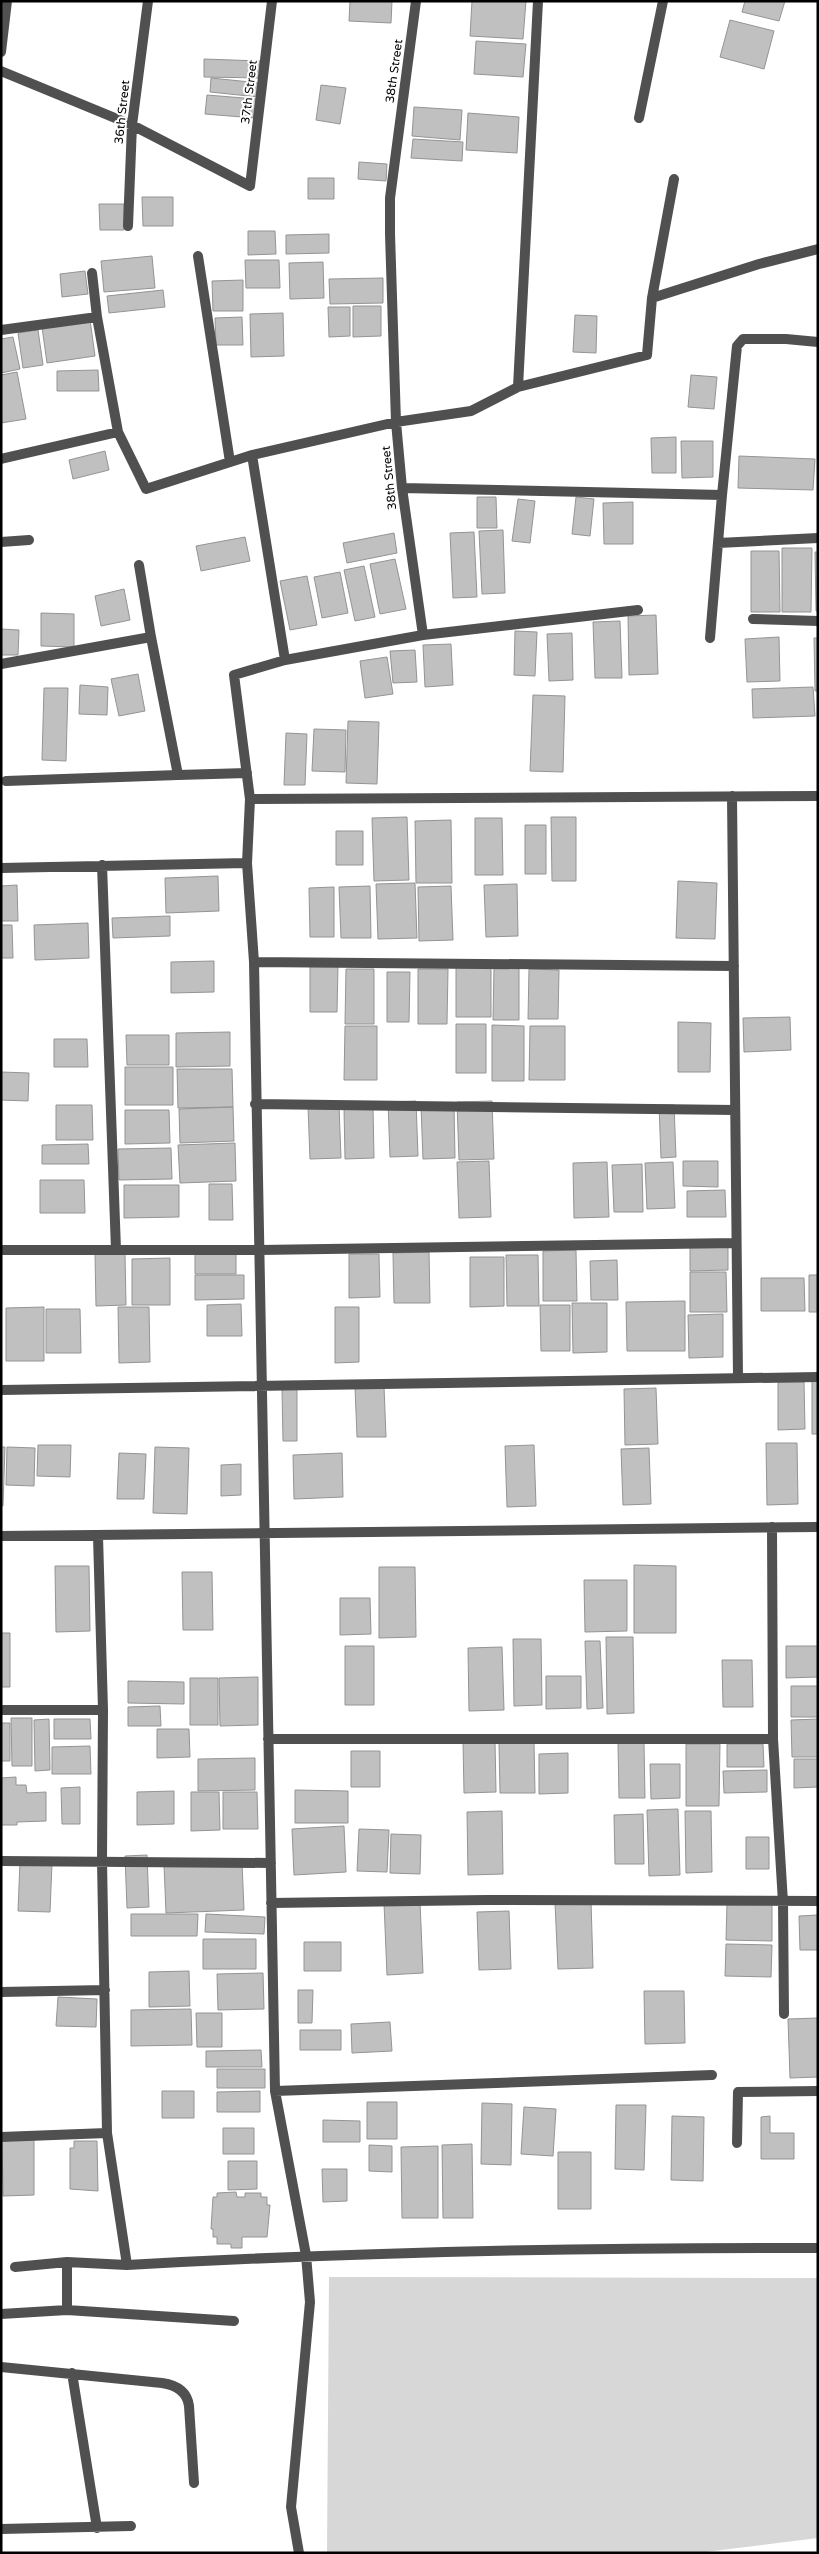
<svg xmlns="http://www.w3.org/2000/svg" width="819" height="2554" viewBox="0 0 819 2554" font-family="'Varela Round',sans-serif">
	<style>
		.green { fill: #d7d7d7 }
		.building { fill: #c0c0c0; stroke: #949494 }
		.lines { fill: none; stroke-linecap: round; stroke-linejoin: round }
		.street { stroke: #505050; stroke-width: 10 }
		.labels { text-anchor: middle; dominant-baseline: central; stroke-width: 4; stroke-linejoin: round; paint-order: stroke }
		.street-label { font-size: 12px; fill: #000; stroke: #fff }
	</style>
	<rect width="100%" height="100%" fill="#fff"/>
	<path class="green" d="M329,2277L818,2278V2538L697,2553H327Z"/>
	<path class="building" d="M350,1H392L391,23L349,21Z
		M472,1H526L523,39L470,36Z
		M745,1H785L779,21L742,12Z
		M730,20L774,31L764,69L720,57Z
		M476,41L526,44L523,77L474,74Z
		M204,59L260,61V78L204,77Z
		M211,78L260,83L258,97L210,92Z
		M321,85L346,88L340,124L316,120Z
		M207,95L256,99L254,118L205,114Z
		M414,107L462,110L460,140L412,136Z
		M468,113L519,117L517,153L466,150Z
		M413,139L463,142L462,161L411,158Z
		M359,162L387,164L386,181L358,179Z
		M308,178H334V199H308Z
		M142,197H173V226H143Z
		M99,204H124V230H100Z
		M248,231H275L276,254L248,255Z
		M329,234V253L286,254V235Z
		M152,256L155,288L104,292L101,261Z
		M245,260H279L280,288H246Z
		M323,262L324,298L290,299L289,263Z
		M85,271L88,294L62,297L60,274Z
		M383,278V303L330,304L329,279Z
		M243,280V311H213L212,281Z
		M163,290L165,307L109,313L107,296Z
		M353,306H381V336L353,337Z
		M328,307H350V336L329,337Z
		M283,313L284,356L251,357L250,314Z
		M575,315L597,316L596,353L573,352Z
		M242,317L243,345H216L215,318Z
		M90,320L95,356L47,363L42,327Z
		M38,330L43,365L23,368L18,333Z
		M13,337L20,369L1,373V339Z
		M98,370L99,391H57V371Z
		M17,372L26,419L1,423V375Z
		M691,375L717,377L714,409L688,407Z
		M676,437V473H652L651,438Z
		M681,441H713V477L682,478Z
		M105,451L109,470L73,479L69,460Z
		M739,456L815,459L813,490L738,488Z
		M477,497H496L497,528H477Z
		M576,497L594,499L590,536L572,534Z
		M518,499L535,501L530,543L512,541Z
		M633,502V544H604L603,503Z
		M503,530L505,593L482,594L479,531Z
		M474,532L477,597L453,598L450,533Z
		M394,533L397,553L347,563L343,543Z
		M245,537L250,561L201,571L196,546Z
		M782,548H812L811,612H782Z
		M751,551H779L780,612H751Z
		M815,552H818V611H816Z
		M395,559L406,609L380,614L370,564Z
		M364,566L375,617L355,621L344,570Z
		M340,572L348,613L322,618L314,577Z
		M307,576L317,625L290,630L280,581Z
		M124,589L130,620L101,626L95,596Z
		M41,613L74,614V647L41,646Z
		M656,615L658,674L629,675L628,616Z
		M620,621L622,678H595L593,622Z
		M1,629L19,630L18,655H1Z
		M515,631L537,632L535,676L514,675Z
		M572,633L573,680L549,681L547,634Z
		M779,637L780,681L747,682L745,639Z
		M814,638H818V691H815Z
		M451,644L453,685L425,687L423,645Z
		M415,650L417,682L393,683L390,651Z
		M387,657L393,694L365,698L360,661Z
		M138,674L145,711L119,716L111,679Z
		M80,685L108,687L107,715L79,714Z
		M813,687L815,716L753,718L752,689Z
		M44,688H68L66,761L42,760Z
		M533,695L565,696L563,772L530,771Z
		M348,721L379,722L377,784L346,783Z
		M314,729L346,730L345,772L312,771Z
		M286,733L307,734L305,785H284Z
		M407,817L409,880L374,881L372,818Z
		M551,817H576V881H552Z
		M475,818H502L503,875H475Z
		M451,820L452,883H416L415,821Z
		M525,825H546V874H525Z
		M336,831H363V865H336Z
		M218,876L219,911L166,913L165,878Z
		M678,881L717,883L715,939L676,938Z
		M415,883L417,938L378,939L376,884Z
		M517,884L518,936L486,937L484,885Z
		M17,885L18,921H1V886Z
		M370,886L371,938H341L339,887Z
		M451,886L453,940L419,941L418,887Z
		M334,887V937H310L309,888Z
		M170,916V936L113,938L112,918Z
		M88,923L89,958L35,960L34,925Z
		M1,925H12L13,958H1Z
		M214,961V992L171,993V962Z
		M310,965H338L337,1012H310Z
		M456,965L491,966V1017H456Z
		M494,967H519V1020H493Z
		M346,969H374V1024H345Z
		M418,969H448L447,1024H418Z
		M529,969L559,970L558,1019H528Z
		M387,972H410L409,1022H387Z
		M790,1017L791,1050L744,1052L743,1018Z
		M678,1022L711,1023L710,1072H678Z
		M456,1024H486V1073H456Z
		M492,1025L524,1026V1081H492Z
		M345,1026H377V1080H344Z
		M530,1026H565V1080H529Z
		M230,1032V1066L176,1067V1033Z
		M126,1035H169V1065H127Z
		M54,1039H87L88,1067H54Z
		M125,1067H173V1105H125Z
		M177,1069H232L233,1107L178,1108Z
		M1,1072L29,1073L28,1101L1,1100Z
		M416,1101L418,1156L390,1157L388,1102Z
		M492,1101L494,1159L459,1160L457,1102Z
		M56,1105H92L93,1140H56Z
		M454,1105L455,1158L423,1159L421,1106Z
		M659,1105H674L676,1157L661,1158Z
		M339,1106L341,1158L310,1159L308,1107Z
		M233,1107L234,1141L180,1143L179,1109Z
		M344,1108H373L374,1158L345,1159Z
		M125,1110H169L170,1143L125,1144Z
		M235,1143L236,1181L180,1183L178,1145Z
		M88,1144L89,1164H42V1145Z
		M171,1148L172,1179L119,1180L118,1149Z
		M489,1161L491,1217L459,1218L457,1162Z
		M683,1161H718V1187L683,1186Z
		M607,1162L609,1217L574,1218L573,1163Z
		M673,1162L675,1208L647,1209L645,1163Z
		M642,1164L643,1212H614L612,1165Z
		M40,1180H84L85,1213H40Z
		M209,1184H232L233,1220H209Z
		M124,1185H179V1217L124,1218Z
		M725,1190L726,1217H687V1191Z
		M728,1245V1270L690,1271V1246Z
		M576,1250L577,1301H543V1251Z
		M236,1251V1274H195V1252Z
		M429,1252L430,1303H394L393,1253Z
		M95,1254H125L126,1305L96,1306Z
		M349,1254H379L380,1297L349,1298Z
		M506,1255H538L539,1306H507Z
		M470,1257H504V1306L470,1307Z
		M170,1258V1305H132V1259Z
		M617,1260L618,1300H591L590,1261Z
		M690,1272H726L727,1312H690Z
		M195,1275H244V1299L195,1300Z
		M809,1275H818V1312H809Z
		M761,1278H804L805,1311H761Z
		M685,1301V1351H627L626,1302Z
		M572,1303H607V1352L573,1353Z
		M241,1304L242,1336H207V1305Z
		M540,1305H570V1351H541Z
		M44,1307V1361H6V1308Z
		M118,1307H149L150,1362L119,1363Z
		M335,1307H359V1362L335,1363Z
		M46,1309H80L81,1353H46Z
		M723,1314V1357L689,1358L688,1315Z
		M812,1381H818V1434H812Z
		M778,1382H804L805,1429L778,1430Z
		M384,1386L386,1437H357L355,1387Z
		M297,1388V1441H283L282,1389Z
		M656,1388L658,1444L625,1445L624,1389Z
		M766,1443H797L798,1504L767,1505Z
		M38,1445H71L70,1477L37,1476Z
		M534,1445L536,1506L507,1507L505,1446Z
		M1,1447H5L3,1506H1Z
		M7,1447L35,1448L34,1486L6,1485Z
		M155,1447L189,1448L187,1514L153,1513Z
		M649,1448L651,1504L623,1505L621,1449Z
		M119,1453L146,1454L144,1499H117Z
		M342,1453L343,1497L294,1499L293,1455Z
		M241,1464V1495L221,1496V1465Z
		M634,1565L676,1566V1633H634Z
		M55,1566H89L90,1631L56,1632Z
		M379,1567H415L416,1637L379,1638Z
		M182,1572H212L213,1630H183Z
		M584,1580H627V1631L585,1632Z
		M340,1598H370L371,1634L340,1635Z
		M1,1633H10V1687H1Z
		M606,1637H633L634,1713L607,1714Z
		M513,1639H541L542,1705L514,1706Z
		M585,1641H600L603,1708L587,1709Z
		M345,1646H374V1705H345Z
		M786,1646H818V1677L786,1678Z
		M502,1647L504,1710L469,1711L468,1648Z
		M722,1660H752L753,1707H723Z
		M546,1676H581V1708L546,1709Z
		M258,1677V1725L220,1726L219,1678Z
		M190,1678H218V1725H190Z
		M128,1681L184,1682V1704L128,1703Z
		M791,1686H818V1717H791Z
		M160,1706L161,1726H128V1707Z
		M11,1718H32V1766H12Z
		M49,1719L50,1770L35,1771L34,1720Z
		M54,1719H90L91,1739H54Z
		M818,1719V1757H792L791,1720Z
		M1,1723H10V1761H1Z
		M157,1729H189L190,1757L157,1758Z
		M463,1741H495L496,1792L464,1793Z
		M534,1742L535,1793H500L499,1743Z
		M618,1743H644L645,1798H619Z
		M686,1744H720L719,1806H686Z
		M727,1744H763L764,1767H727Z
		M90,1746L91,1774H52V1747Z
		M351,1751H380V1787H351Z
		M568,1753V1793L539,1794V1754Z
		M255,1758V1790L198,1791V1759Z
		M794,1759H818V1787L794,1788Z
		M650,1764H680V1798L651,1799Z
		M767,1770V1792L724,1793L723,1771Z
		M16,1777V1785H26L27,1793L46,1792V1821L17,1822V1825H1V1778Z
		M80,1787V1824H62L61,1788Z
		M295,1790L348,1791V1823H295Z
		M174,1791V1824L137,1825V1792Z
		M191,1792H219L220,1830L191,1831Z
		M223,1792H257L258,1829H223Z
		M678,1809L680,1875L649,1876L647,1810Z
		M502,1811L503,1874L468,1875L467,1812Z
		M685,1811H711L712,1872L686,1873Z
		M643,1814L644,1864H615L614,1815Z
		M344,1826L346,1872L294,1875L292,1829Z
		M359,1829L389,1830L387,1872L357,1871Z
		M391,1834L421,1835L420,1874L390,1873Z
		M746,1837H769V1869H746Z
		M147,1855L149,1907L127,1908L125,1856Z
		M20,1862L52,1863L50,1912L18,1911Z
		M242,1862L244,1910L166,1913L164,1865Z
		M591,1901L593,1968L558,1969L555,1903Z
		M420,1902L423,1973L387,1975L384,1903Z
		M727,1903H772V1941L726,1940Z
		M509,1911L511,1969L479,1970L477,1912Z
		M131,1914H198L197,1936H131Z
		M206,1914L265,1917L264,1934L205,1932Z
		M818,1915V1950H800L799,1916Z
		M203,1939H256V1969H203Z
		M304,1942H341V1971H304Z
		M726,1944L772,1945L771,1977L725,1976Z
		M189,1971L190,2006L149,2007V1972Z
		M263,1973L264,2009L218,2010L217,1974Z
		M298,1990H313L312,2023H298Z
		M644,1991H684L685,2043L645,2044Z
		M58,1997L97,1999L96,2027L56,2026Z
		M191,2009L192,2045L131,2046V2010Z
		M196,2013H222V2047H197Z
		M818,2018V2077L790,2078L788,2019Z
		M390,2022L392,2051L352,2053L351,2024Z
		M300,2030H341V2050H300Z
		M261,2050L262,2067H206V2051Z
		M217,2069H265V2088H217Z
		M162,2091H194V2118H162Z
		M260,2091V2112H217V2092Z
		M367,2102H397V2139H367Z
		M482,2103L512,2104L511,2165L481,2164Z
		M616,2105H646L644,2170L615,2169Z
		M524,2107L556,2109L553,2156L521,2154Z
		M672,2116L704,2117L703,2181L671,2180Z
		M770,2116V2133H794V2159H761V2117Z
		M323,2120L360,2121V2142H323Z
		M223,2128H254V2154H223Z
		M2,2139H34V2195L3,2196Z
		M74,2141H97L98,2191L70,2189V2148H74Z
		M472,2144L473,2218H443L442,2145Z
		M369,2145L392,2146V2172L369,2171Z
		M438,2146V2218H402L401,2147Z
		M558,2152H591V2209H558Z
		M228,2161H257V2189L228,2190Z
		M322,2169H347V2201L323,2202Z
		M236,2192L237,2197H245V2193H261V2197H267V2205H270L267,2237H242V2248H231V2244H217V2237H213V2229H211L213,2197H217V2193Z"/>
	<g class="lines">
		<path class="street" d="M1,52L7,1
			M1,71L132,125L250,186L272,1
			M639,118L663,1
			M128,226L132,125L148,1
			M198,256L230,462
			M92,273L97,317L118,432
			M652,298L759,264L818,249
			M1,330L97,317
			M518,387L538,1
			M252,455L285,660
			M1,459L118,432L146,489L252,455L396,422L471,411L518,387L647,355L652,298L674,179
			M402,488L722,495L737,346L743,339H786L818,342
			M1,542L29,540
			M718,543L818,538
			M139,565L151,637
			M753,619L818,621
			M423,635L638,610
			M710,638L722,495
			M1,664L151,637L178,775L6,781
			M178,775L247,773
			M732,796L738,1378
			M250,799L818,796
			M102,865L116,1250
			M1,868L247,863
			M254,962L734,966
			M255,1104L735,1110
			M1,1250H260L736,1243
			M1,1390L818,1377
			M772,1527L773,1739L783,1902L784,2014
			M1,1536L818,1527
			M98,1536L103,1710L102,1861L107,2133L127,2265C357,2252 587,2247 818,2248
			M1,1710H103
			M268,1739H773
			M1,1861L271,1863
			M271,1903L486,1900L818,1901
			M1,1992L105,1990
			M275,2091L712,2075
			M1,2137L107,2133
			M737,2143L738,2092L818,2091
			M67,2262V2310L234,2321
			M15,2267L67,2262L127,2265
			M1,2314L67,2310
			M1,2367L162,2383C176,2385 187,2391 189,2406L194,2483
			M72,2373L97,2528
			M1,2529L131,2526
			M299,2553L291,2507L310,2302L306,2255L275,2091L254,962L247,863L250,799L234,675L285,660L423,635L402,488L396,422L390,234V198L416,1"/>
	</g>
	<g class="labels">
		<g class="street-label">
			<text transform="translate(394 71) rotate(-82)">38th Street</text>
			<text transform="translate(249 92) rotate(-83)">37th Street</text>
			<text transform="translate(122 112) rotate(-84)">36th Street</text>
			<text transform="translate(389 478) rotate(-96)">38th Street</text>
		</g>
	</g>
	<rect width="819" height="2554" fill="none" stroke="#000000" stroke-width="5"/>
</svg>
